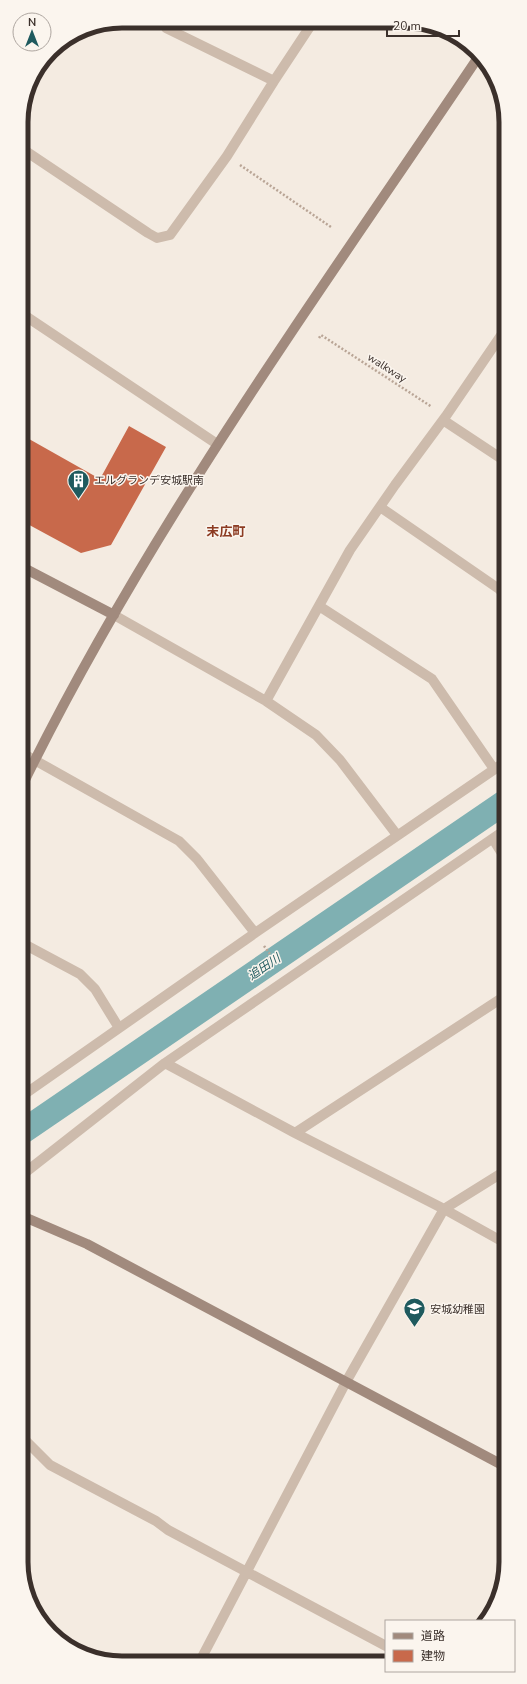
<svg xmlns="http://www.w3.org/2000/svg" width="527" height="1684" viewBox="0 0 527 1684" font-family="'Nunito Sans','Noto Sans JP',sans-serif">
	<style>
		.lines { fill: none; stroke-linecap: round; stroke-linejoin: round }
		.canal { stroke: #7fb0b2; stroke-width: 25 }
		.building { fill: #c8694b }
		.path { stroke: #b9a596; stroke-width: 2.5; stroke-dasharray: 2 2; stroke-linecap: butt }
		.street { stroke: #cdbbac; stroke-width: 10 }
		.secondary { stroke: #a18a7d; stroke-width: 10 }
		.labels { text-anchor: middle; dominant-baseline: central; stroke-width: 3; stroke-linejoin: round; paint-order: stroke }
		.street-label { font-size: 11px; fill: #3b302b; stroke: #fbf5ee }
		.poi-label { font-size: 11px; fill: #3b302b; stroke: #fbf5ee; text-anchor: start }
		.water-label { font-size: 12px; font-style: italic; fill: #1f5a5e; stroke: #fbf5ee }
		.quarter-label { font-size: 13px; font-weight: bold; fill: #8c3b22; stroke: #fbf5ee }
		.rim { fill: none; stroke: #3b302b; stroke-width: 5 }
	</style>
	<rect width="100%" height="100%" fill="#f4ebe1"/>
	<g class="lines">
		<path class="canal" d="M22,1132L505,802"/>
	</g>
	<path class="building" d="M129,426L166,447L111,545L81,553L22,521V435L100,479Z"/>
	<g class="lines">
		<path class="path" d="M240,165L331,227
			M319,338L321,335L432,407
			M264,946L278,965"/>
		<path class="street" d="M166,28L274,81
			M23,107V106
			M21,148L148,233L157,238L170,235L227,156L274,81L313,22
			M21,313L217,444
			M443,420L505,461
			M380,507L499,589L505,595
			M319,606L432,679L494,769
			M114,615L266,701L316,735L340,760L397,835
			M266,701L350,550L395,485L446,416L504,331
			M22,753L179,841L197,859L255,933
			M493,839L505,858
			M22,943L80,974L95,989L119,1028
			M165,1063L295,1133L444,1209L505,1243
			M22,1096L255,933L505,762
			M295,1133L505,996
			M22,1175L165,1063L505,830
			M23,1438L50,1465L156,1521L168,1530L386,1646
			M200,1661L346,1382L444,1209L505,1171"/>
		<path class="secondary" d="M22,567L114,615
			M22,786C148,528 319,294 479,56
			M22,1216L87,1244L506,1467"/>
	</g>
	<defs>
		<symbol id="building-pin" viewBox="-11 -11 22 30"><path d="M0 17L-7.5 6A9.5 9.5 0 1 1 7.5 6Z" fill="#1f5a5e" stroke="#fbf5ee"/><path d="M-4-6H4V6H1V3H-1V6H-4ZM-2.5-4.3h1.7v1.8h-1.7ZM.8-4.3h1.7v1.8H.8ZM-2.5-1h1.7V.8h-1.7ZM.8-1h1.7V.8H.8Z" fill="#fff"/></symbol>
		<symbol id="school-pin" viewBox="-11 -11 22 30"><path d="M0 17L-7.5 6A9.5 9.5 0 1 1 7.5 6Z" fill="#1f5a5e" stroke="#fbf5ee"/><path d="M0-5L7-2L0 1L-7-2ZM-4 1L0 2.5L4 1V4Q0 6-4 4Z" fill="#fff"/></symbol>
	</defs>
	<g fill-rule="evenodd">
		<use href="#building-pin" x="66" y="468" width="25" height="34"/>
		<use href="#school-pin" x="402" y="1296" width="25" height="34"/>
	</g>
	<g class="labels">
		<g class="street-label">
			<text transform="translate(387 368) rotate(33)">walkway</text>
		</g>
		<g class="poi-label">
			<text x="94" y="480">エルグランデ安城駅南</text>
			<text x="430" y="1309">安城幼稚園</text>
		</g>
		<g class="water-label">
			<text transform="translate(264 967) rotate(-34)">追田川</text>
		</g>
		<g class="quarter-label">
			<text x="226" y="532">末広町</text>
		</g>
	</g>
	<path d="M0 0H527V1684H0ZM122 28H405A94 94 0 0 1 499 122V1562A94 94 0 0 1 405 1656H122A94 94 0 0 1 28 1562V122A94 94 0 0 1 122 28Z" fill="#fbf5ee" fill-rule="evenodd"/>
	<path class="rim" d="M122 28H405A94 94 0 0 1 499 122V1562A94 94 0 0 1 405 1656H122A94 94 0 0 1 28 1562V122A94 94 0 0 1 122 28Z"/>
	<rect x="385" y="1620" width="130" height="52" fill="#fbf5ee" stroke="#aea6a0"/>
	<rect x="393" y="1633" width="20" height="6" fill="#a18a7d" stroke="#aea6a0"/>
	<text x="421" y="1640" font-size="12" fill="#3b302b">道路</text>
	<rect x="393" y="1650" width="20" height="12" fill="#c8694b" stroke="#aea6a0"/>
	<text x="421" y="1660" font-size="12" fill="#3b302b">建物</text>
	<g transform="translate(32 32)"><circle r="19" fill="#fbf5ee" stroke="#aea6a0"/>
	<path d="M0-3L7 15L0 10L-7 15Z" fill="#1f5a5e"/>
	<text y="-6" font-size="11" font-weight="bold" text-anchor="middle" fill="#3b302b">N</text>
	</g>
	<path d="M387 30v6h72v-6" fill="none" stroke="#3b302b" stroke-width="2"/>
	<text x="393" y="30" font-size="12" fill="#3b302b" stroke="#fbf5ee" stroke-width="3" paint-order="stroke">20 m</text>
</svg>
